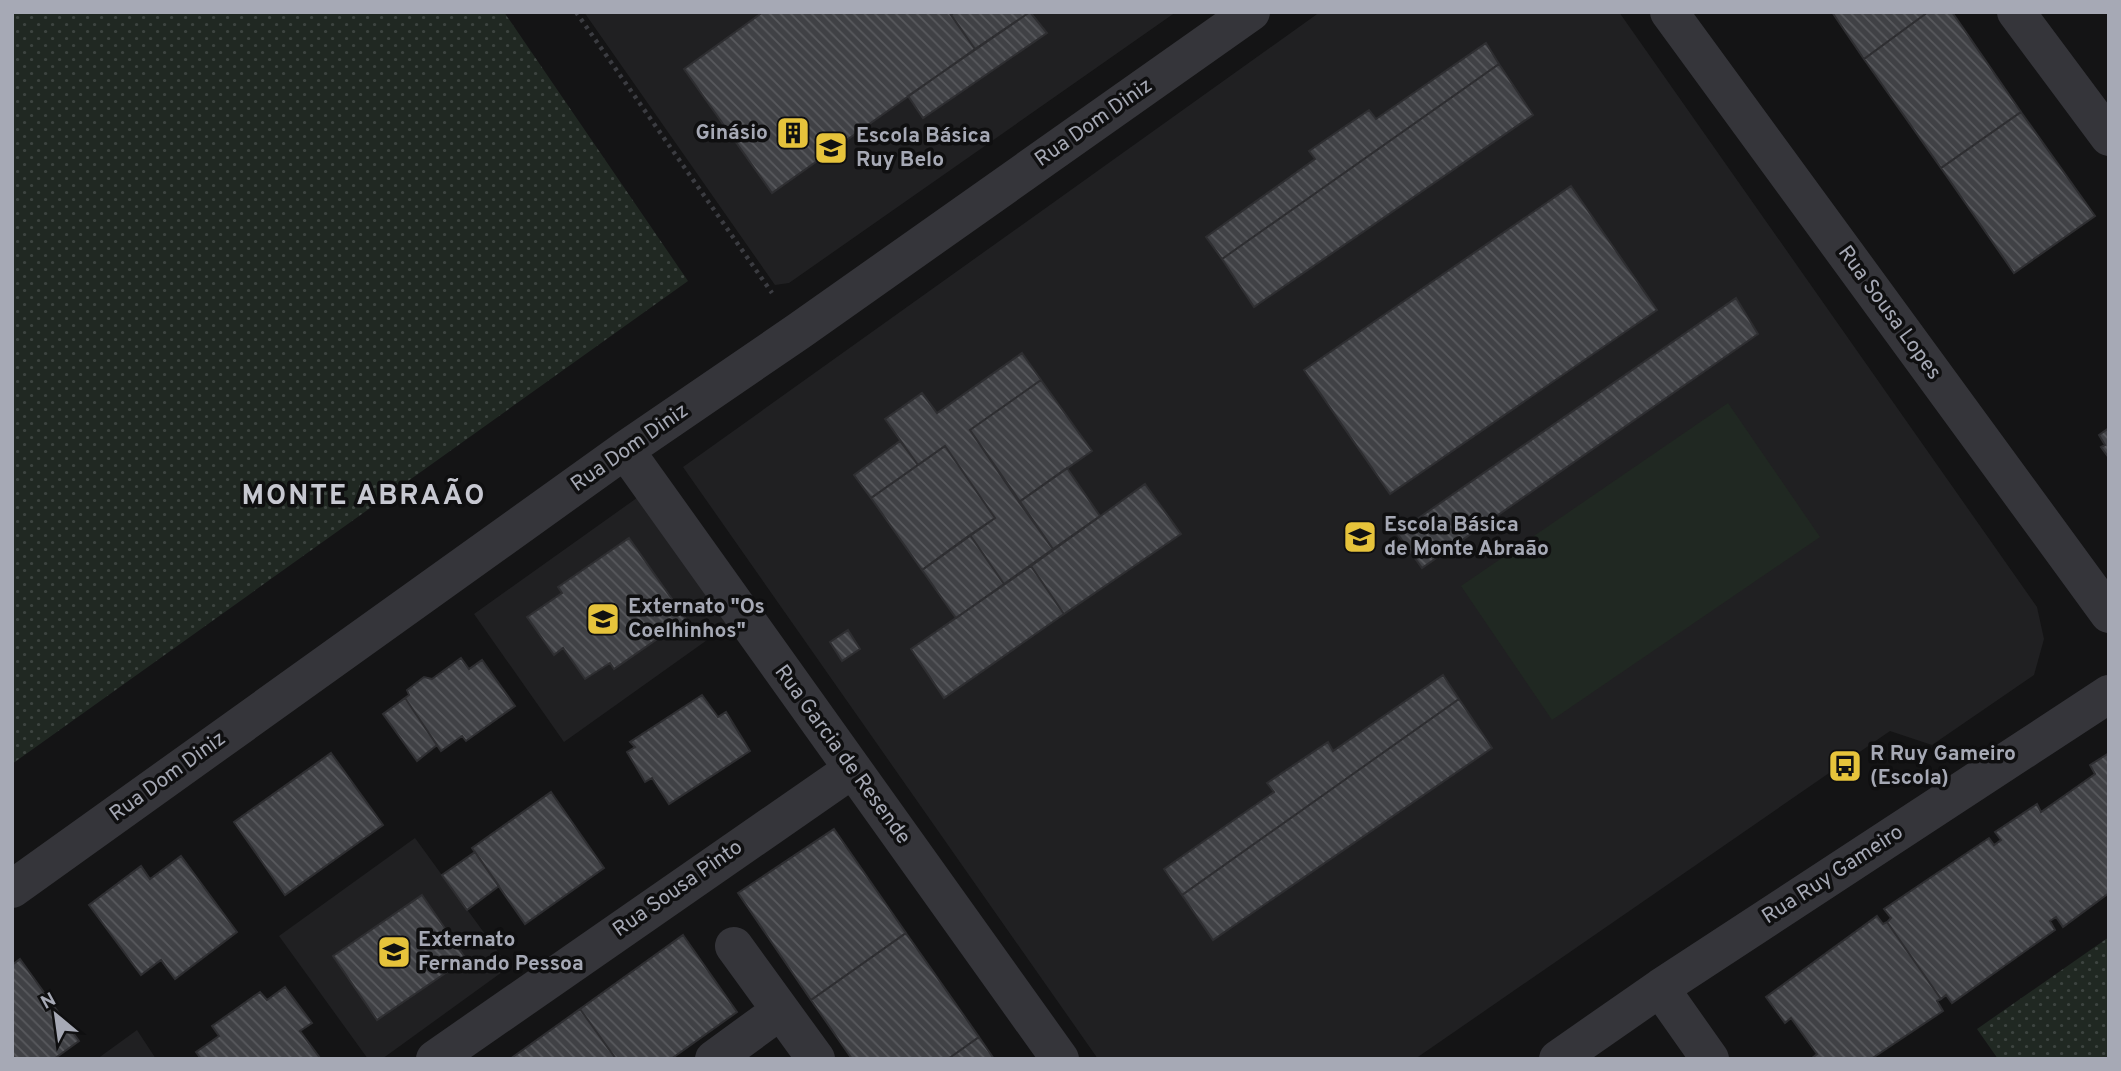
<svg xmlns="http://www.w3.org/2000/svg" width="2121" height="1071" viewBox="0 0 2121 1071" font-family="Overpass,sans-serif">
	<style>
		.built { fill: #202022 }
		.grass { fill: url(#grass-dots) }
		.pitch { fill: #202822 }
		.building { fill: url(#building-back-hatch); stroke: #2e2e31; stroke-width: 2 }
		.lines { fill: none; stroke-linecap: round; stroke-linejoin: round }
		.path { stroke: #3b3c41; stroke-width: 4.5; stroke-dasharray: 3.5 5; stroke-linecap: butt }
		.minor { stroke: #35353a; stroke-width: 38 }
		.labels { text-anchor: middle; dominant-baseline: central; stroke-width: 7; stroke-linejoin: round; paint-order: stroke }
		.street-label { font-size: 21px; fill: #a6a9b5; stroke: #0f0f10 }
		.poi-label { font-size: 21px; font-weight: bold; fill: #a6a9b5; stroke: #0f0f10; text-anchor: start }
		.district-label { font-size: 28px; font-weight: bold; letter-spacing: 2px; fill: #c7c8d1; stroke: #0f0f10 }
	</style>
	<defs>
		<pattern id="grass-dots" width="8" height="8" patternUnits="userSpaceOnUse" patternTransform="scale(1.75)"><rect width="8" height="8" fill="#202822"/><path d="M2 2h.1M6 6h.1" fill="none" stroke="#3d4440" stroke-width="1.8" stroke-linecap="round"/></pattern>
		<pattern id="building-back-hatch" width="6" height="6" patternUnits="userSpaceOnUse" patternTransform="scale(1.75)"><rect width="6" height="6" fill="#404145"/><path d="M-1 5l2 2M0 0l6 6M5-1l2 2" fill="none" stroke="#595a5e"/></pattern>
	</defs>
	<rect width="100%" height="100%" fill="#141415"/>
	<path class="built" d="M584,12H1176L789,283L775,285Z
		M1320,12H1619L2037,607L2044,639L2034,675L1932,745L1890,731L1415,1059H1098L683,467Z
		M641,495L731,623L564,742L474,614Z
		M415,838L509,967L382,1059H368L279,936Z
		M137,1030L156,1059H97Z"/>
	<path class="grass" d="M12,12H504L688,281L12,764Z
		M2109,937V1059H1998L1977,1029Z"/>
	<path class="pitch" d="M1728,403L1820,537L1552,720L1461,586Z"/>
	<path class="building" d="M763,12H949L975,49L772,193L684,69Z
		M954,12H1030L975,49L951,15Z
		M1030,12L1047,33L923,118L908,96Z
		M1832,12H1928L1864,59Z
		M1928,12H1952L2021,112L1941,168L1864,59Z
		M1486,43L1499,64L1222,259L1206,237L1315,159L1309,151L1369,110L1376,119Z
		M1499,64L1533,115L1254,307L1222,259Z
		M2021,112L2095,216L2014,273L1941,168Z
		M1571,186L1657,310L1390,494L1304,370Z
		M1736,298L1758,334L1422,568L1397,533Z
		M1022,353L1041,380L970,430L1053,549L1004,584L970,535L995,518L945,446L918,465L885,419L922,393L937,413Z
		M1041,380L1092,451L1019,502L970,430Z
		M2109,428V458L2101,447L2105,445L2099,435Z
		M900,441L918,465L871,498L854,475Z
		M945,446L995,518L922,570L871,498Z
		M1067,468L1100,516L1053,549L1019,502Z
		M1145,484L1181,534L1064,614L1031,566Z
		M970,535L1004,584L956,618L922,570Z
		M629,538L686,619L614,669L610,663L585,679L563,648L554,655L527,617L562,593L558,587Z
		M1031,566L1064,614L944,698L911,649Z
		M848,630L860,649L842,661L830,642Z
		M461,658L469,669L482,660L515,706L466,741L462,736L441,751L405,698L409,695L407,690L424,677L432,679Z
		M1443,675L1459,699L1182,895L1164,869L1274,792L1267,783L1328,742L1333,751Z
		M702,695L718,717L726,712L750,751L669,804L652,778L645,782L627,752L635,747L630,742Z
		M405,698L437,745L417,761L383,714Z
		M1459,699L1492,748L1213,940L1182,895Z
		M331,753L383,825L285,895L234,822Z
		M2109,753V893L2063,927L2056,917L2050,921L2055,930L1952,1003L1946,995L1941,999L1887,922L1891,918L1884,909L1989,838L1994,845L2001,840L1995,832L2037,804L2041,812L2095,774L2090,765Z
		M551,792L604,868L525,924L472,848Z
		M834,829L906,933L811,1000L738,893Z
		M475,852L499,886L467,910L442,875Z
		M181,856L237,932L175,979L161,960L141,975L89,905L141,866L150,879Z
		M422,895L466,959L377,1020L333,956Z
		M1877,916L1883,924L1887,922L1941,999L1937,1001L1943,1011L1871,1059H1811L1817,1054L1791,1018L1785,1023L1766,997Z
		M906,933L979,1037L948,1059H852L811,1000Z
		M683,935L737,1012L671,1059H616L580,1009Z
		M20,959L79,1041L54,1059H12V965Z
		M285,987L312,1023L300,1031L320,1058L201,1059L196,1052L219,1036L212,1026L260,992L267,1000Z
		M580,1009L616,1059H510Z
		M979,1037L994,1059H948Z"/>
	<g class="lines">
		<path class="path" d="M576,12L772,293"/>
		<path class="minor" d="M1669,12L2109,614
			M2016,12L2109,137
			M625,450L1060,1059
			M12,889L625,450L799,331L1251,12
			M734,946L816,1059
			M1660,988L1710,1059
			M435,1059L853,769
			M714,1059L780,1011
			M1558,1059L1660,988L2109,694"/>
	</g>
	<defs>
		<symbol id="building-square" viewBox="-11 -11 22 22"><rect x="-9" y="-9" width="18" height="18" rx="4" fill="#e6c33b" stroke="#0f0f10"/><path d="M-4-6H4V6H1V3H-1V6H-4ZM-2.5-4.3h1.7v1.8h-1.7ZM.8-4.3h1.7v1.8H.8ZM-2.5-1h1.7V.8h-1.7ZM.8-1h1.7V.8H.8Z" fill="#111"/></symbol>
		<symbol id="school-square" viewBox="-11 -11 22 22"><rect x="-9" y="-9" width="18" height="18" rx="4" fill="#e6c33b" stroke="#0f0f10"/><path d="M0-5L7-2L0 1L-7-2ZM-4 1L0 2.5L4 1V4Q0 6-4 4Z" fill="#111"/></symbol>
		<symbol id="bus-square" viewBox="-11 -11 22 22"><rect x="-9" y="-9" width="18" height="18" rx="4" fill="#e6c33b" stroke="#0f0f10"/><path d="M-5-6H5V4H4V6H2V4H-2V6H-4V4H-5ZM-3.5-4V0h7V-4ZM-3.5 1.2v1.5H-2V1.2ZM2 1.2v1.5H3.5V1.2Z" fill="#111"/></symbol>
	</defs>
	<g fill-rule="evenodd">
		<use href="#building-square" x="774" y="114" width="38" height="38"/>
		<use href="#school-square" x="812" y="129" width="38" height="38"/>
		<use href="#school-square" x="1341" y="518" width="38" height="38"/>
		<use href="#school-square" x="584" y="600" width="38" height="38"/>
		<use href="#bus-square" x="1826" y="747" width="38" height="38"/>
		<use href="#school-square" x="375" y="933" width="38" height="38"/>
	</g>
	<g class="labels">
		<g class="street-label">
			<text transform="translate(1094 123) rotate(-35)">Rua Dom Diniz</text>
			<text transform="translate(1889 313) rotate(54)">Rua Sousa Lopes</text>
			<text transform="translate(630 448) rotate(-35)">Rua Dom Diniz</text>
			<text transform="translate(842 755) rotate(54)">Rua Garcia de Resende</text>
			<text transform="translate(168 777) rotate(-36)">Rua Dom Diniz</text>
			<text transform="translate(1833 875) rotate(-33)">Rua Ruy Gameiro</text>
			<text transform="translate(678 889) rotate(-35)">Rua Sousa Pinto</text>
		</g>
		<g class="poi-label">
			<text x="768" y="133" text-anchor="end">Ginásio</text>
			<text x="856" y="136">Escola Básica<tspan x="856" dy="24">Ruy Belo</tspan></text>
			<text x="1384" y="525">Escola Básica<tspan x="1384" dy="24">de Monte Abraão</tspan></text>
			<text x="628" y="607">Externato "Os<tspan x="628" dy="24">Coelhinhos"</tspan></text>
			<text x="1870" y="754">R Ruy Gameiro<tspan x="1870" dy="24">(Escola)</tspan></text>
			<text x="418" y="940">Externato<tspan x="418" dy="24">Fernando Pessoa</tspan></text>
		</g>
		<g class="district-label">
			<text x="364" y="497">MONTE ABRAÃO</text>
		</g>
	</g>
	<rect width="2121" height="1071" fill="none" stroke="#a6a9b5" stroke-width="28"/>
	<g transform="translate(56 1015) rotate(331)" stroke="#0f0f10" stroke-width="5" paint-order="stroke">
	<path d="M0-5L12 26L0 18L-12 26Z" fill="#a6a9b5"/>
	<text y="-10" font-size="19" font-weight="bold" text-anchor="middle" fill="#a6a9b5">N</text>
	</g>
</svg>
